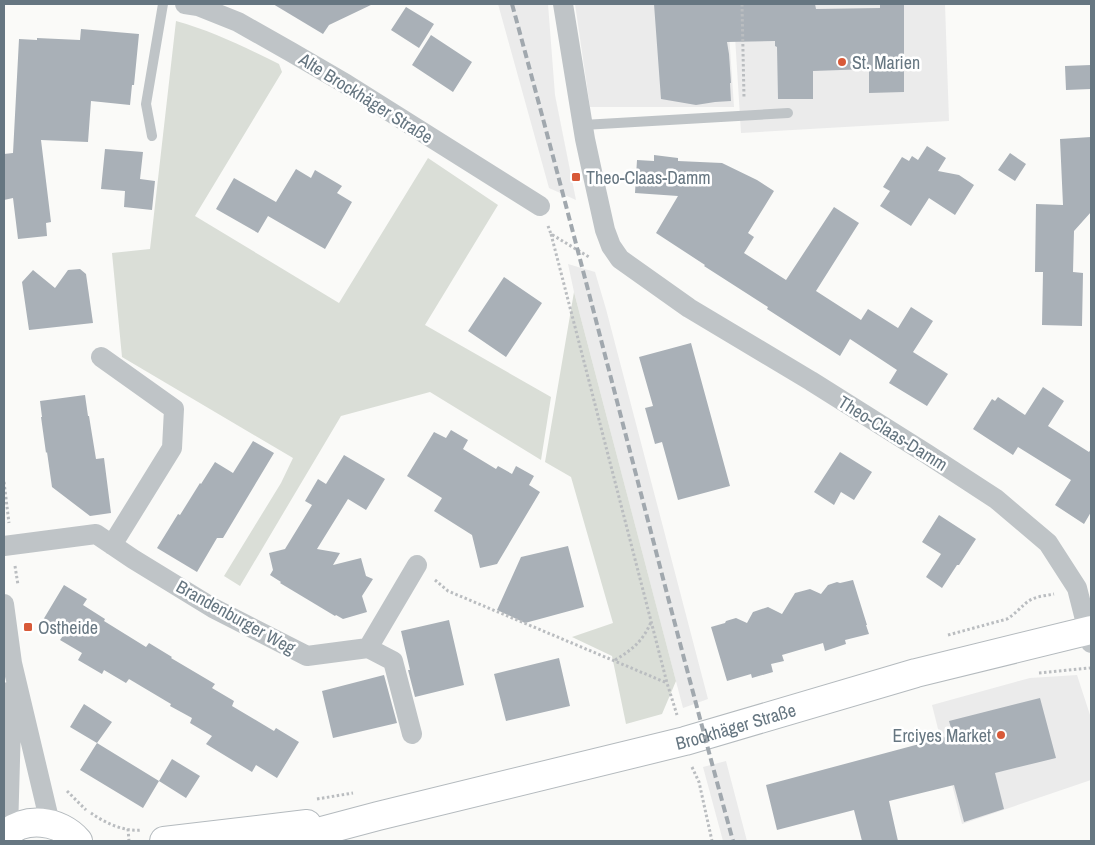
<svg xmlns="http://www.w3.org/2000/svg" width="1095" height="845" viewBox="0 0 1095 845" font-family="'Archivo Narrow',sans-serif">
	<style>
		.built { fill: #ebebeb }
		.green { fill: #daded7 }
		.building { fill: #a9b0b7 }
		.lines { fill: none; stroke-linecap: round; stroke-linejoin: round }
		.secondary-casing { stroke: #b4babe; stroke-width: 30 }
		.path { stroke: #babdc0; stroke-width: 3; stroke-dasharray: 2.5 2.5; stroke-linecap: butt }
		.lane { stroke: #bfc4c7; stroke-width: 10 }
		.street { stroke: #bfc4c7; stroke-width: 20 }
		.secondary { stroke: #fff; stroke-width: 28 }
		.rail { stroke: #a1a8ae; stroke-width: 4; stroke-dasharray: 8 4; stroke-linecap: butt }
		.poi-dot { fill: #d85a39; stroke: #fff; stroke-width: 2 }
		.labels { text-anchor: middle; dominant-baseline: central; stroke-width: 5; stroke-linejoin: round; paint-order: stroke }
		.poi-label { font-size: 18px; fill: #667681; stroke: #fff; text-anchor: start }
		.street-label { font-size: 18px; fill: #667681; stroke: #fff }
	</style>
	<rect width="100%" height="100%" fill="#fafaf8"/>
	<path class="built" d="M498,4H548L555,95L576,200L549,188Z
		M575,4H727L734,107H590Z
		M733,4H945L949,121L741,133Z
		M568,264L595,272L606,309L708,699L683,708L574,292Z
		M1077,675L1091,718V780L962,824L932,705L1030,678Z
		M726,761L747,841H723L703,767Z"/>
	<path class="green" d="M176,21C212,31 245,47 279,64L282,72L195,216L339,303L428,158L498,205L425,325L551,397L541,460L430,392L341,416L240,586L224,576L281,483L293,458L122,357L112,253L150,249Z
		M574,292L676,681L662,714L626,724L612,656L572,637L613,623L571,477L545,462Z"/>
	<path class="building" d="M273,4H373L329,25L323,34Z
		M654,4H815L816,9L880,8V5L904,4V92L869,93V69L813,71V99H778L777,47L775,46V41L727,42L729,54L731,83H730L731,101L715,102L696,105L661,99Z
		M406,7L434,24L419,48L391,30Z
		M81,29L139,34L134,85H132L130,105L91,101L88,142L41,140L51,222L46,223L47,236L18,239L13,198L4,200V154L13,153L19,39L37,40V38L80,40Z
		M431,35L472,62L453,92L412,65Z
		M1091,65V89L1066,90L1065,66Z
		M1091,137V212L1074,231L1073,272L1083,273L1082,326L1042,325L1043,272H1035L1036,204L1063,205L1060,139Z
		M927,146L946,158L938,171L959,175L974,185L955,215L929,198L911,226L880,206L890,191L883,187L902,157L909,161L912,156L918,160Z
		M105,149L143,152L140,179L155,181L152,210L124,207L125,191L101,189Z
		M1010,153L1026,164L1015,181L998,170Z
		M654,155L678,158V161L722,163L757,180L774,191L748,233L754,237L744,253L786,280L834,207L859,223L816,291L861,320L868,309L898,328L911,307L933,321L913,352L948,374L927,406L889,383L897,370L850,339L840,356L767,309L768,307L704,266L705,265L656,233L678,196L635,193L637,160L654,161Z
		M296,169L311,178L315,170L342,186L337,193L352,202L325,249L268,216L258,233L216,209L234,178L276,202Z
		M80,269L86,274L93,323L29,330L22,282L33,270L55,288L68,270Z
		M504,277L542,303L506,357L468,331Z
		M691,343L730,486L678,500L662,442L655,444L645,408L653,406L639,357Z
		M1043,387L1064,401L1048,426L1089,452L1091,449V512L1084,524L1055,505L1071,480L1018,447L1013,455L973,429L992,399L995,401L998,397L1025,415Z
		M85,395L88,416H89L96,459L104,458L111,513L90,516L52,487L47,452L46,453L41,417H42L40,401Z
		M451,430L468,440L463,449L496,469L498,466L512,474L516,466L534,476L529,485L540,492L497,564L480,568L472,535L434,511L442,498L407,476L434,432L446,438Z
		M253,441L274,453L223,538H217L197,572L157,548L178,514L180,515L200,483L201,484L215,462L233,473Z
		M840,452L872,472L854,500L841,492L834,505L814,492Z
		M344,455L385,479L366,510L348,499L317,549L340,553L333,565L361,558L366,576L373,579L362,596L367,612L343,619L336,615L335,616L280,583L281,582L270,575L273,570L269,553L285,549L312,505L305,501L318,479L326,484Z
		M939,515L976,539L959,565H957L942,588L926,577L941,554L922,542Z
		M568,546L584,607L525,623L497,610L521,557Z
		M853,580L867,625H866L869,634L845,640L846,644L825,651L823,643L782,655L784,661L771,664L773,672L752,678L751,674L727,681L711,627L725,623L726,621L736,618L747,623L753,612L768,607L782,614L795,593L810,589L821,594L828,585L837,582L840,583Z
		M64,585L87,599L83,605L105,619L104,621L146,647L149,643L172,657L171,658L215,684L212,688L234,701L232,706L274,731L276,728L299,742L277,778L256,765L252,772L206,744L212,736L190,723L192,718L170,706L171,704L129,679L126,683L104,670L102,674L78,660L82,653L60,640L65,633L43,620Z
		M449,620L464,685L415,697L408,670H410L401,631Z
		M559,658L570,706L506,721L494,674Z
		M384,675L397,723L333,738L322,691Z
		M1040,698L1056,758L995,773L1004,809L964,822L954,785L889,801L898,841H862L854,810L777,830L766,785L953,735L949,721Z
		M84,704L112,722L97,743L70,727Z
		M97,743L159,781L143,808L80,770Z
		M172,759L200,776L186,798L159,781Z"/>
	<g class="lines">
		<defs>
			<g id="secondary">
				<path d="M4,836C24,815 60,820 78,841"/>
				<path d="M164,841L307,824"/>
				<path id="s1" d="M284,841L378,816L685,741L916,673L1091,630"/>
			</g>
		</defs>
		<use href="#secondary" class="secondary-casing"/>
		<path class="path" d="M742,4L744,98
			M548,226L551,234L589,257
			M551,234L667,683L677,715
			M4,482L9,523
			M15,566L18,585
			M435,580L448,591L667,683
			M948,635L1007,619C1015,614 1020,608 1026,603C1034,596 1045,596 1054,594
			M615,660C632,650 643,641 651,622
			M1039,673L1090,668
			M692,767L699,782L712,841
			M67,791L86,810
			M317,799L353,793
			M91,813C105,823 125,832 141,830
			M128,829L129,841"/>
		<path class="lane" d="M583,125L788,113
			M152,136L146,104L163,4"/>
		<path class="street" d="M185,4L198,6L238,22L291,52L346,84L540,206
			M563,4L585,139L593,176L605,230L611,246L620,259L689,308L811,381L927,454L996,499L1048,543L1077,588L1091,643
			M101,357L174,409L172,448L112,545
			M4,546L96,534L133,559L213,608L307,656L368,648L417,565
			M4,604L12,663L50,823
			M368,648L393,661L412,734
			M8,831L12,690"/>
		<use href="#secondary" class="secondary"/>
		<path class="rail" d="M512,4C588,282 657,563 733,841"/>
	</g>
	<g class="poi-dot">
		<circle cx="842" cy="62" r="5"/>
		<rect x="571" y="172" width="10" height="10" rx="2.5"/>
		<rect x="23" y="622" width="10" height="10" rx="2.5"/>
		<circle cx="1001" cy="735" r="5"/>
	</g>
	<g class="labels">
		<g class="poi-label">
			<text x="852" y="62">St. Marien</text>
			<text x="586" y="177">Theo-Claas-Damm</text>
			<text x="38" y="627">Ostheide</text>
			<text x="991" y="735" text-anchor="end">Erciyes Market</text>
		</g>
		<g class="street-label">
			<text transform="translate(366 98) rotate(32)">Alte Brockhäger Straße</text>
			<text transform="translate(893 433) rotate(32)">Theo-Claas-Damm</text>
			<text transform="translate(236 617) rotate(29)">Brandenburger Weg</text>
			<text stroke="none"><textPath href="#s1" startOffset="466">Brockhäger Straße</textPath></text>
		</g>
	</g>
	<rect width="1095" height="845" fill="none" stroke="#667681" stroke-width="10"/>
</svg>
